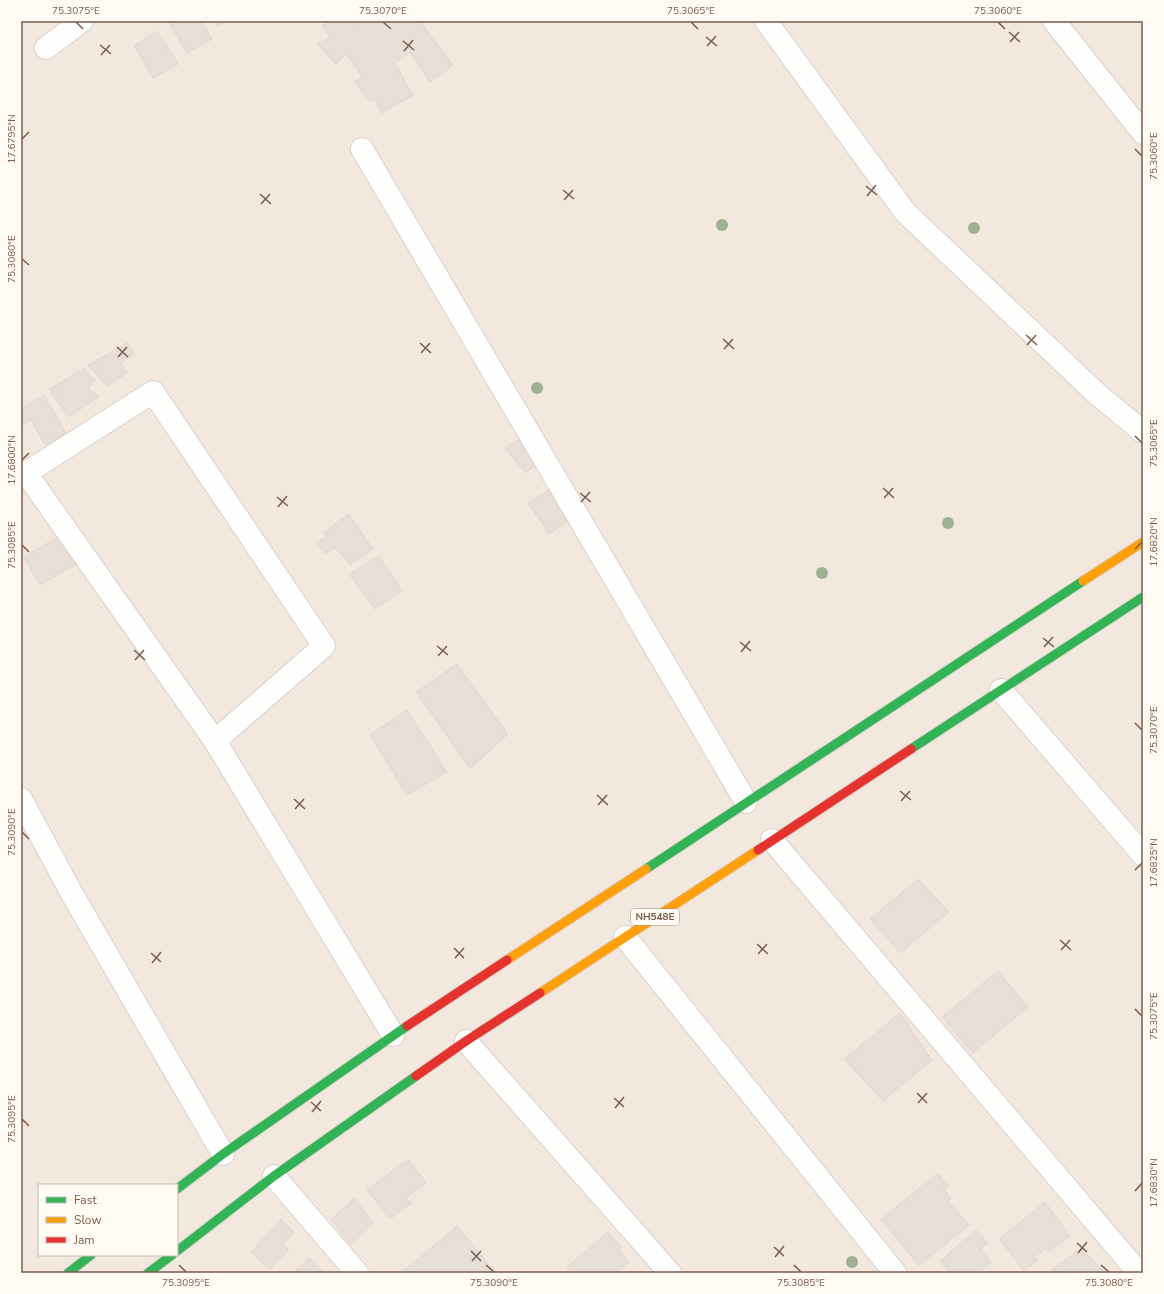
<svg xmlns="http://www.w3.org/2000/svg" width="1164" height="1294" viewBox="0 0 1164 1294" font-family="'Nunito Sans',sans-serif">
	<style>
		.residential { fill: #f2e8de; fill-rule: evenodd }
		.building { fill: #e6ded7; stroke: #e2d8d2 }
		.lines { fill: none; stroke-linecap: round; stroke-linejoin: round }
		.street-casing { stroke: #d7d1cb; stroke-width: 24 }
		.fast-casing { stroke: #dad1cc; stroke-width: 11 }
		.slow-casing { stroke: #dad1cc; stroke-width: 11 }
		.jam-casing { stroke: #dad1cc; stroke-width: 11 }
		.street { stroke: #fefefd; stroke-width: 22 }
		.fast { stroke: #30b455; stroke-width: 9 }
		.slow { stroke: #ff9f0a; stroke-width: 9 }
		.jam { stroke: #e5322d; stroke-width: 9 }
		.tree { fill: #9eb190 }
		.ticks { fill: none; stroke: #7a5c4d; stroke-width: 1.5 }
		.labels { text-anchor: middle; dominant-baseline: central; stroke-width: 3.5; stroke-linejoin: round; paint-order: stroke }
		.shield { fill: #fffaf3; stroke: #a28b7f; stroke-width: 1 }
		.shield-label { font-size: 10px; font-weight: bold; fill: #7a5c4d }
		.neatline { fill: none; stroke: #7a5c4d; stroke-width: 1.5 }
		.ticks-label { font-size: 10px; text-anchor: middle; fill: #7a5c4d }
	</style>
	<rect width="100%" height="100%" fill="#f9f5f0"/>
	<path class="residential" d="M21,21H1143V1273H21ZM39,1185H177V1255H39Z"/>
	<path class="building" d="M168,21H201L212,39L187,53Z
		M214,21H226L218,26Z
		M329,21H350L352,24L356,21H420L453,65L430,82L410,52L395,64L413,95L382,113L374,99L370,102L355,82L362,76L346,54L336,64L317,44L330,38L322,26Z
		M157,31L178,64L153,78L134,46Z
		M127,343L134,354L121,362L127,373L107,386L88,365Z
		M84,368L95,381L88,388L99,397L68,417L49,389Z
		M44,395L66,433L45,445L31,420L21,426V409Z
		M526,435L542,460L525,473L505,448Z
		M557,485L576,516L549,534L528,503Z
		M349,514L373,549L350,565L336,548L325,553L316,543L326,537L324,532Z
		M63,534L77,564L40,585L24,557Z
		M379,556L402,590L375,609L349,574Z
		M457,664L508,734L470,769L416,692Z
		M407,710L447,772L407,795L370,735Z
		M918,879L949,912L900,953L870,919Z
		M998,971L1028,1007L973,1053L942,1017Z
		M900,1013L932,1060L883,1101L844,1059Z
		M408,1159L426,1183L406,1198L412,1203L390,1219L367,1190Z
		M938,1173L948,1186L944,1189L951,1198L948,1201L969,1225L919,1266L881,1219Z
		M355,1198L373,1223L351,1245L331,1219Z
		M1045,1202L1070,1236L1049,1252L1045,1249L1034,1257L1038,1260L1024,1271L999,1239Z
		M281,1219L294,1232L283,1244L289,1250L270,1270L251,1252Z
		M457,1226L496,1273H401Z
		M976,1230L988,1243L981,1249L991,1262L978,1273H954L950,1269L948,1271L940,1261Z
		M608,1232L621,1247L620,1251L629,1262L617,1273H572L567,1267Z
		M1081,1248L1106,1273H1055L1052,1270Z
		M309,1258L325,1273H299L296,1270Z"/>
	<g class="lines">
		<defs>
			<path id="street" d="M766,21L905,212L1096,393L1143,432
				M1054,21L1143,133
				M46,48L82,21
				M362,149L746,802
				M1001,690L1143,855
				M215,741L26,473L153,392L324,646L215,741L393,1035
				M21,799L72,894L223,1154
				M772,840L1139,1273
				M625,937L895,1273
				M466,1041L670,1273
				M274,1176L357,1273"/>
			<path id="fast" d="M911,749L1143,597
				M646,869L1083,581
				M177,1189L223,1154L407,1026
				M177,1251L274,1176L416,1076
				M68,1273L91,1255
				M148,1273L172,1255"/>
			<path id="slow" d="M1083,581L1143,542
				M507,960L646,869
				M540,993L758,850"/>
			<path id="jam" d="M758,850L911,749
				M407,1026L507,960
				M416,1076L466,1041L540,993"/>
		</defs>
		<use href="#street" class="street-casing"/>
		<use href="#fast" class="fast-casing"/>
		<use href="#slow" class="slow-casing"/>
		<use href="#jam" class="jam-casing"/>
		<use href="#street" class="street"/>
		<use href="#fast" class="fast"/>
		<use href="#slow" class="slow"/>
		<use href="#jam" class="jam"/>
	</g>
	<g class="tree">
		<circle cx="722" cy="225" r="6"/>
		<circle cx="974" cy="228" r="6"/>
		<circle cx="537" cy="388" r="6"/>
		<circle cx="948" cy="523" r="6"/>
		<circle cx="822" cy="573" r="6"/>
		<circle cx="852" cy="1262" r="6"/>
	</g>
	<path class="ticks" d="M76,22L83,29M383,22L391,29M691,22L698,29M998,22L1005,29M1009,32L1020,42M706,37L717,46M403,41L414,50M1010,42L1019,32M100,45L111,54M707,46L716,36M404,51L413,40M101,55L110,45M22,139L29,132M1135,149L1142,156M866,186L877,195M563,190L574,199M260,194L271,204M867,196L876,185M564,200L573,190M261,204L270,194M22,259L29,265M1026,335L1037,345M723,339L734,349M420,343L431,353M1027,345L1036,335M117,347L128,357M724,349L733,339M421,353L430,343M118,357L127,347M1135,436L1142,443M22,460L29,453M883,488L894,498M580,493L591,502M277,497L288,506M884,498L893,488M581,502L590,492M278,507L287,496M22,545L29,552M1135,549L1142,542M1043,638L1054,647M740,642L751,651M437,646L448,655M1044,647L1053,637M134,650L145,660M741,652L750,641M438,656L447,646M135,660L144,650M1135,723L1142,730M900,791L911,800M597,795L608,805M294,799L305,809M901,801L910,791M598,805L607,795M295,809L304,799M22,832L29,839M1135,870L1142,863M1060,940L1071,950M757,944L768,954M454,948L464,958M1061,950L1070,940M151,953L161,962M758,954L767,944M455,958L464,948M152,963L161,952M1135,1009L1142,1016M917,1093L927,1103M614,1098L624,1107M311,1102L321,1111M918,1103L927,1093M615,1108L624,1097M312,1112L321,1101M22,1119L29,1126M1135,1191L1142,1183M1077,1243L1087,1252M774,1247L784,1256M471,1251L481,1261M1078,1253L1087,1242M775,1257L784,1246M472,1261L481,1251M179,1265L186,1272M486,1265L494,1272M794,1265L801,1272M1101,1265L1109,1272"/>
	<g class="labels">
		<rect class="shield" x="631" y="909" width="48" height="16" rx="3"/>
		<g class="shield-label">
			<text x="655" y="917">NH548E</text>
		</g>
	</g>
	<rect width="1164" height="1294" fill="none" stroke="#fffaf3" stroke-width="44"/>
	<rect x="38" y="1184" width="140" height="72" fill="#fffaf3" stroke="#cabbb1"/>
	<rect x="46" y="1197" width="20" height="6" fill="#30b455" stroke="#cabbb1"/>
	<text x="74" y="1204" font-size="12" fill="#7a5c4d">Fast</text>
	<rect x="46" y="1217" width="20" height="6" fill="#ff9f0a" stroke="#cabbb1"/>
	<text x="74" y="1224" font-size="12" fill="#7a5c4d">Slow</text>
	<rect x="46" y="1237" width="20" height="6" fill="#e5322d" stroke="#cabbb1"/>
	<text x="74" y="1244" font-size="12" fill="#7a5c4d">Jam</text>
	<rect x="22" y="22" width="1120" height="1250" class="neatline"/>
	<g class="ticks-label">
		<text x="76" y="14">75.3075°E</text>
		<text x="383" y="14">75.3070°E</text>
		<text x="691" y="14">75.3065°E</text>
		<text x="998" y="14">75.3060°E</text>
		<text transform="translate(11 139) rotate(-90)" y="4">17.6795°N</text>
		<text transform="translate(1153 156) rotate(-90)" y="4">75.3060°E</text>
		<text transform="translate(11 259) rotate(-90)" y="4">75.3080°E</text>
		<text transform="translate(1153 443) rotate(-90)" y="4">75.3065°E</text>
		<text transform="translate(11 460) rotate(-90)" y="4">17.6800°N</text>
		<text transform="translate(1153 542) rotate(-90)" y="4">17.6820°N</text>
		<text transform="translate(11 545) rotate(-90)" y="4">75.3085°E</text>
		<text transform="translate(1153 730) rotate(-90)" y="4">75.3070°E</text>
		<text transform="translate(11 832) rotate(-90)" y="4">75.3090°E</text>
		<text transform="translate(1153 863) rotate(-90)" y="4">17.6825°N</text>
		<text transform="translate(1153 1016) rotate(-90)" y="4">75.3075°E</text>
		<text transform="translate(11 1119) rotate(-90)" y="4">75.3095°E</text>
		<text transform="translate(1153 1183) rotate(-90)" y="4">17.6830°N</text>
		<text x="186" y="1286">75.3095°E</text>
		<text x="494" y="1286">75.3090°E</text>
		<text x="801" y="1286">75.3085°E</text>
		<text x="1109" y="1286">75.3080°E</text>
	</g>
</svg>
